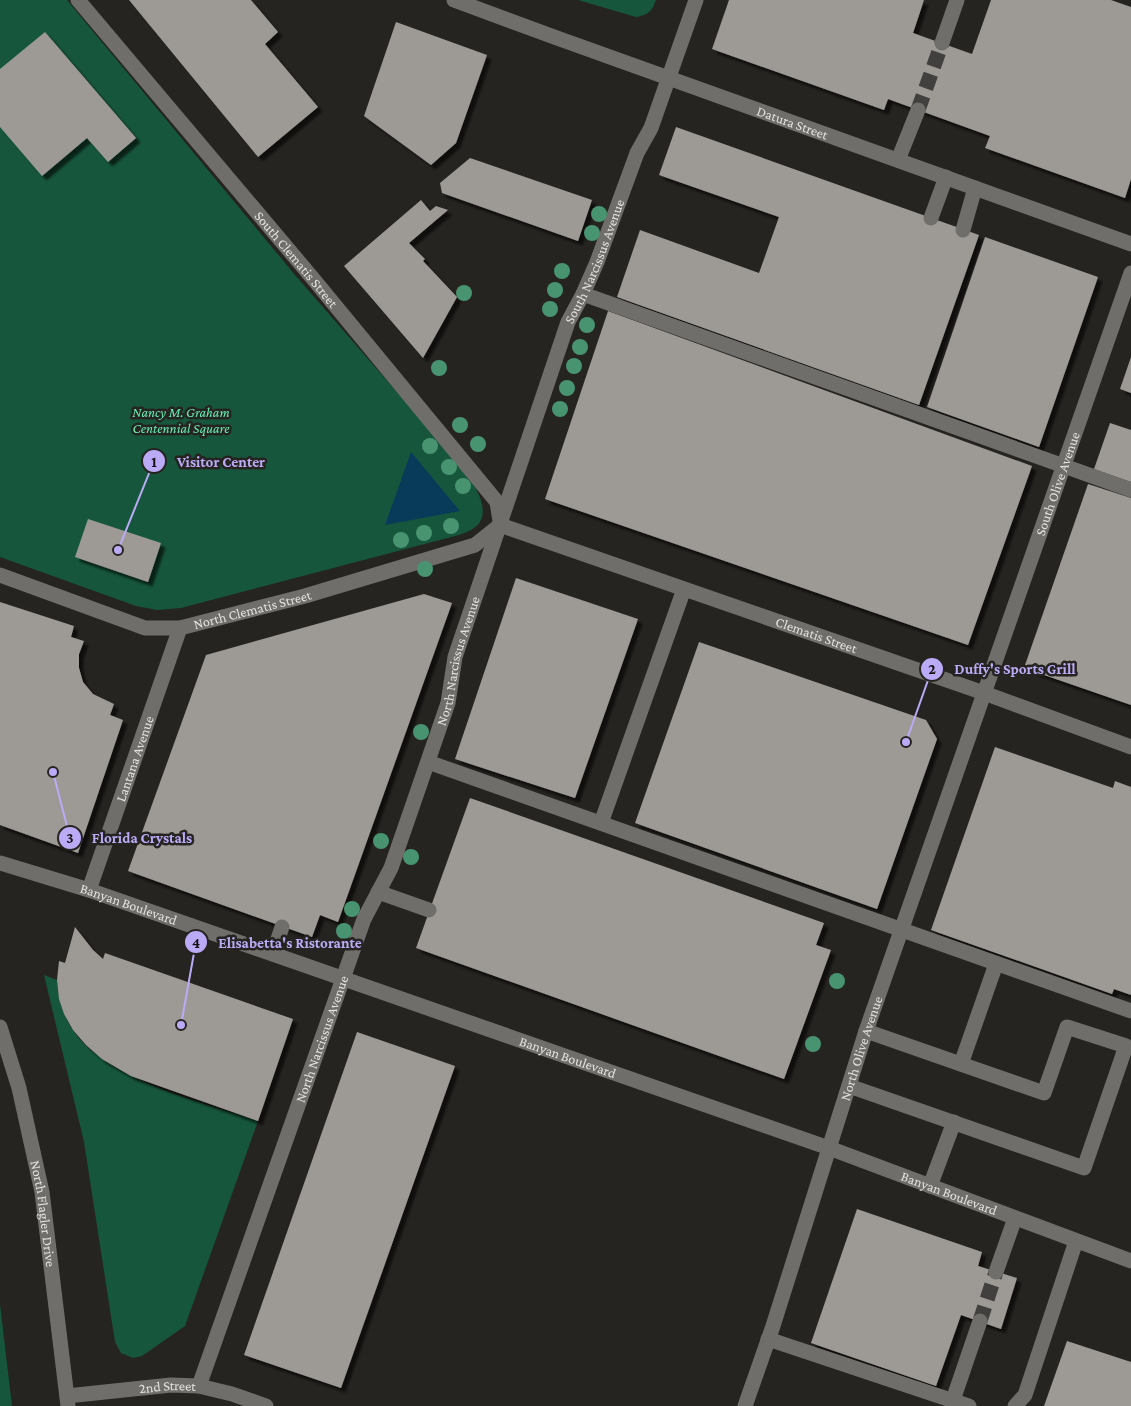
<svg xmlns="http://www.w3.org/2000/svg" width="1131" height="1406" viewBox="0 0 1131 1406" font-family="'Crimson Pro',serif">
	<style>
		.green { fill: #16563c }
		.water { fill: #083b59 }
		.building { fill: #9d9a96; filter: url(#shadow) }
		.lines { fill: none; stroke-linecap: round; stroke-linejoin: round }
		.minor-tunnel { stroke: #42403e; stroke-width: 15; stroke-dasharray: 15 8; stroke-linecap: butt }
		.minor { stroke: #706e6a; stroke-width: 15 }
		.tree { fill: #489471 }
		.labels { text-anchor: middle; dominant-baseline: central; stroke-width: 5; stroke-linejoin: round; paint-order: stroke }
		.street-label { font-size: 14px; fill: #e4e2e0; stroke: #262421 }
		.park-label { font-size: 14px; font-style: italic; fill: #64f0b3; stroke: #262421 }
		.leader { fill: none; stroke: #bbaaf6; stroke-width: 2 }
		.callout-dot { fill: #bbaaf6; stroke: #262421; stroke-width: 2 }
		.mark-label { font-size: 15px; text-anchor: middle; font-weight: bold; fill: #111 }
		.callout-label { font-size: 15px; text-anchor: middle; font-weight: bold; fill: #bbaaf6; stroke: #262421; stroke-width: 5; stroke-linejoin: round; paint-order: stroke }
	</style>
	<defs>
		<filter id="shadow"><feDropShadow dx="4.5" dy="4.5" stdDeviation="1" flood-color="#0009"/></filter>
	</defs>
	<rect width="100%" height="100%" fill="#262421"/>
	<path class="green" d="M0,0H67L295,275L463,468C473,482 495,513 474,528C470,531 464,533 459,535L181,608L157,610L136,606L0,557Z
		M578,0H656C652,11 648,15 636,17Z
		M44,975L57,980C59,998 62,1015 73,1030C106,1080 202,1102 258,1121L185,1326L142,1356L133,1358L121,1353L115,1342L84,1142Z
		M0,1304L12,1406H0Z"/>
	<path class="water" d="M411,452L460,511L385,525Z"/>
	<path class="building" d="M129,0H251L278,32L265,44L318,107L258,157Z
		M729,0H924L913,33L972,54L991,0H1111L1131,7V179L1125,198L985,148L990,136L888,99L884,110L712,49Z
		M396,22L487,55L456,143L431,165L364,116Z
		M45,32L136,138L108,162L87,138L42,176L0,127V69Z
		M676,127L979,235L919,405L617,297L640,230L759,273L779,217L659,175Z
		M470,158L592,200L578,241L442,193L440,183Z
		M421,200L430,211L436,206L448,210L409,243L425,259L423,261L457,297L423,358L344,266Z
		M985,237L1098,277L1039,447L927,407Z
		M608,311L1032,466L968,645L545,499Z
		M1131,357V393L1120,389Z
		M1110,423L1131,430V482L1094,469Z
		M1088,484L1131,498V705L1024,668Z
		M88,519L161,543L148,582L75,557Z
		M516,578L638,619L575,798L455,759Z
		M424,594L452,603L338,922L320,915L312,937L128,871L206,655Z
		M0,602L74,626L71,637L84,641L79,654V668L83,682L93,694L114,704L110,715L123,720L78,853L0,825Z
		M699,642L926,720L937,739L877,909L635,823Z
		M995,747L1113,788L1115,781L1131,787V995L1114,989L1112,994L931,930Z
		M470,798L824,923L816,945L831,950L784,1079L416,948Z
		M75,927L93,950L103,959L105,953L293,1019L258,1121L131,1076L102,1059L86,1045L73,1030L64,1014L59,999L57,980L59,961L65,963Z
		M357,1032L455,1066L341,1388L244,1355Z
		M857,1209L982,1252L978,1266L1017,1278L1001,1329L961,1315L936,1386L811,1343Z
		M1067,1341L1131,1362V1406H1044Z"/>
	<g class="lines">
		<path class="minor-tunnel" d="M918,110L942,43
			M980,1321L996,1272"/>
		<g class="minor">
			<path id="s1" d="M78,0L315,281L497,502L500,521"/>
			<path id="s2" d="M454,0L557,38L1131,244"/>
			<path d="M942,43L957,0"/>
			<path d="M898,160L918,110"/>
			<path d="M931,218L946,177"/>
			<path d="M963,230L975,188"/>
			<path d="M583,294L1131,490"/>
			<path id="s3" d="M500,525L984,693L1131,747"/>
			<path id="s4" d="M0,575L145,628H180L305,596L475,545L500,525"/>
			<path d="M428,762L1131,1011"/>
			<path d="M601,823L684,589"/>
			<path id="s5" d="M0,863L89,890L829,1148L1131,1261"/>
			<path id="s6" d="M89,890L180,628"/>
			<path d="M378,892L429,910"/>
			<path d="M273,954L282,927"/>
			<path id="s7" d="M0,1027L19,1088L42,1192L68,1406"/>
			<path d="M961,1064L996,964"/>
			<path d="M849,1086L1084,1168L1126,1046L1067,1027L1044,1093L866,1031"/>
			<path d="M930,1186L954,1122"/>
			<path d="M996,1272L1015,1218"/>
			<path d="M768,1339L969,1406"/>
			<path id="s8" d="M199,1386L364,919L391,868L448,703L455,657L568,322L583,294L597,262L637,153L651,128L696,0"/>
			<path id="s9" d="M67,1396L171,1385L199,1386L232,1394L266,1406"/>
			<path d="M953,1400L980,1321"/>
			<path id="s10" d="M745,1406L773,1326L866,1031L1131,273"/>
			<path d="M1015,1406L1025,1395L1076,1241"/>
		</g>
	</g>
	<g class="tree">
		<circle cx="599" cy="214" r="8"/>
		<circle cx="592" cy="233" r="8"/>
		<circle cx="562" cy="271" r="8"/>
		<circle cx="555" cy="290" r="8"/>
		<circle cx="464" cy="293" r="8"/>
		<circle cx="550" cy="309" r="8"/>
		<circle cx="587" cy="325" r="8"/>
		<circle cx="580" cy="347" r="8"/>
		<circle cx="574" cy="366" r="8"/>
		<circle cx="439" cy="368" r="8"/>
		<circle cx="567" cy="388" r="8"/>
		<circle cx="560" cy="409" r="8"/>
		<circle cx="460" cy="425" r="8"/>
		<circle cx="478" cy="444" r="8"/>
		<circle cx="430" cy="446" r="8"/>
		<circle cx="449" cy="467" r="8"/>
		<circle cx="463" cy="486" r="8"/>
		<circle cx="451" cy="526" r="8"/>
		<circle cx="424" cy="533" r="8"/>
		<circle cx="401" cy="540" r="8"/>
		<circle cx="425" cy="569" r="8"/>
		<circle cx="421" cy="732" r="8"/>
		<circle cx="381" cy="841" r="8"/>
		<circle cx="411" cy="857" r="8"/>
		<circle cx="352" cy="909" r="8"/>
		<circle cx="344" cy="931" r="8"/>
		<circle cx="837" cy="981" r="8"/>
		<circle cx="813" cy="1044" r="8"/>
	</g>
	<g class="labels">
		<g class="street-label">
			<text stroke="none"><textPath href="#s2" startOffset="360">Datura Street</textPath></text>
			<text stroke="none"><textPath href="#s1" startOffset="339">South Clematis Street</textPath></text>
			<text stroke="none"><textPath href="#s8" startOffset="1194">South Narcissus Avenue</textPath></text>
			<text stroke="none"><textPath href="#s10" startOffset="974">South Olive Avenue</textPath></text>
			<text stroke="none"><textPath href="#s4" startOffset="264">North Clematis Street</textPath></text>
			<text stroke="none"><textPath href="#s3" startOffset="335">Clematis Street</textPath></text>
			<text stroke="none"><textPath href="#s8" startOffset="771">North Narcissus Avenue</textPath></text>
			<text stroke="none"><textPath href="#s6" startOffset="139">Lantana Avenue</textPath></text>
			<text stroke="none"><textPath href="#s5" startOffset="135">Banyan Boulevard</textPath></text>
			<text stroke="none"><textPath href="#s8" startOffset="368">North Narcissus Avenue</textPath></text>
			<text stroke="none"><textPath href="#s10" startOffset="376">North Olive Avenue</textPath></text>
			<text stroke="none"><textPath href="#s5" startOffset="600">Banyan Boulevard</textPath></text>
			<text stroke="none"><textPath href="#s5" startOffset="1005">Banyan Boulevard</textPath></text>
			<text stroke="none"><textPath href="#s7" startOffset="192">North Flagler Drive</textPath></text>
			<text stroke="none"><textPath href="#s9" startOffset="101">2nd Street</textPath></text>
		</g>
		<g class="park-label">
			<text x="181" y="412">Nancy M. Graham<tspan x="181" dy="16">Centennial Square</tspan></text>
		</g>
	</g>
	<path class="leader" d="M118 550L154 461M906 742L932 669M53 772L70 838M181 1025L196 942"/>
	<g class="callout-dot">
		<circle cx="118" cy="550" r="5"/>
		<circle cx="906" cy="742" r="5"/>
		<circle cx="53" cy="772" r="5"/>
		<circle cx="181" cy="1025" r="5"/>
		<circle cx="154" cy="461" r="12"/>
		<circle cx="932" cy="669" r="12"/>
		<circle cx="70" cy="838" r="12"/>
		<circle cx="196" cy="942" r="12"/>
	</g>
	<g class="mark-label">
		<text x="154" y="467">1</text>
		<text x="932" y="674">2</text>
		<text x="70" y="843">3</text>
		<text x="196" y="948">4</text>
	</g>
	<g class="callout-label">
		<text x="221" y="467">Visitor Center</text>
		<text x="1015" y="674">Duffy's Sports Grill</text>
		<text x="142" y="843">Florida Crystals</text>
		<text x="290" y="948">Elisabetta's Ristorante</text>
	</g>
</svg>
